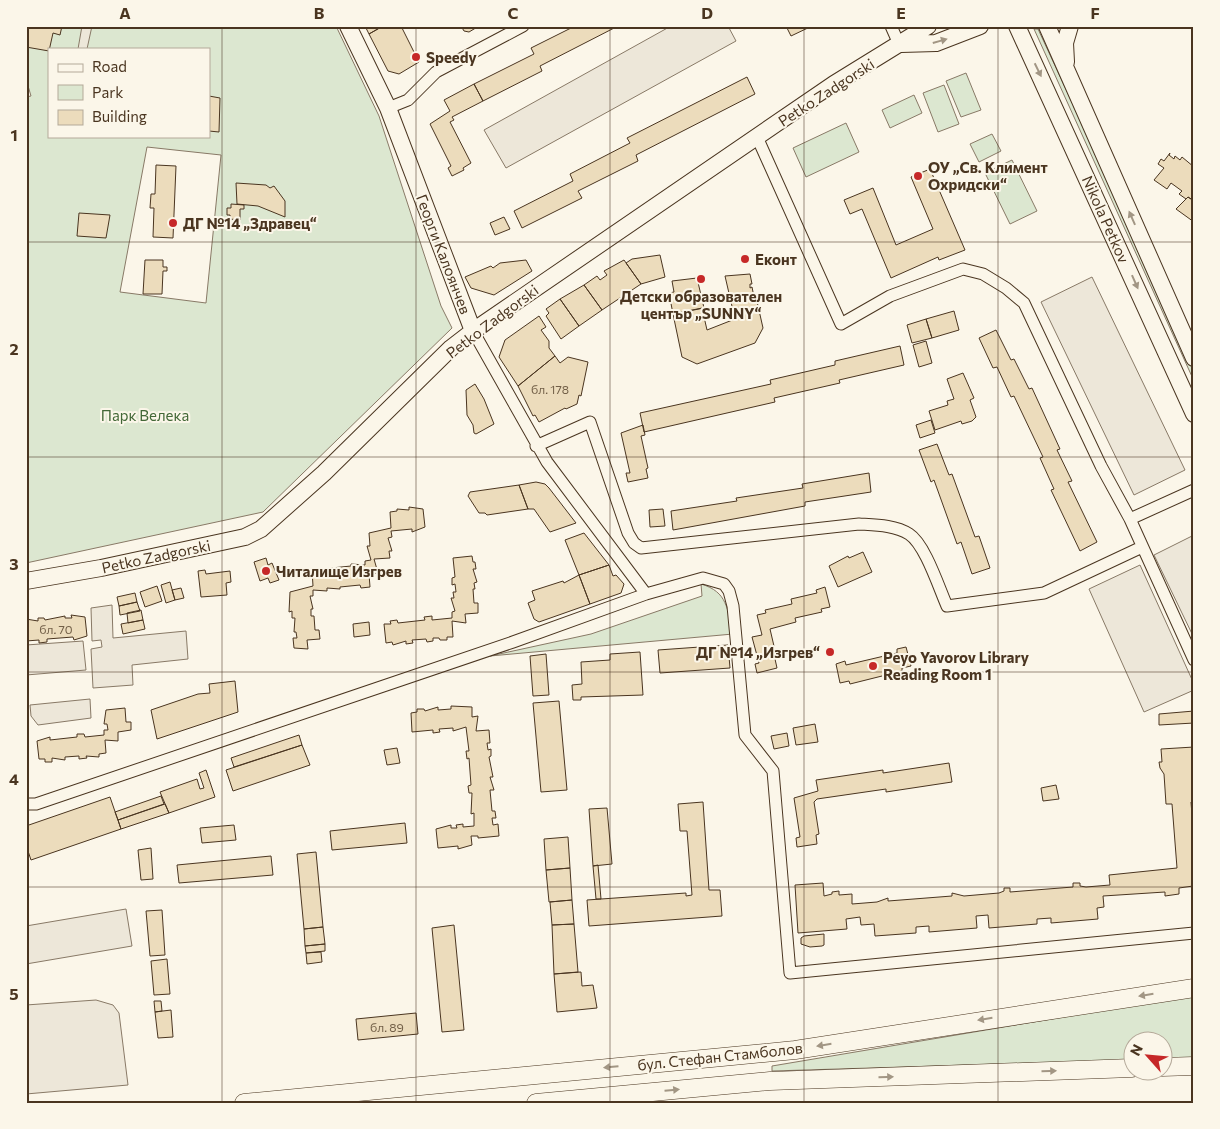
<svg xmlns="http://www.w3.org/2000/svg" width="1220" height="1129" viewBox="0 0 1220 1129" font-family="Commissioner,sans-serif">
	<style>
		.green { fill: #dce7d0; stroke: #887966; fill-rule: evenodd }
		.parking { fill: #ede7d9; stroke: #887966 }
		.building { fill: #ecdcbc; stroke: #4a3520 }
		.lines { fill: none; stroke-linecap: round; stroke-linejoin: round }
		.street-casing { stroke: #4a3520; stroke-width: 13 }
		.secondary-casing { stroke: #4a3520; stroke-width: 18 }
		.primary-casing { stroke: #4a3520; stroke-width: 19 }
		.street { stroke: #fbf6e9; stroke-width: 11 }
		.secondary { stroke: #fbf6e9; stroke-width: 16 }
		.primary { stroke: #fbf6e9; stroke-width: 18 }
		.oneway { fill: #a29684 }
		.grid { fill: none; stroke: #4a3520; stroke-width: 1; stroke-opacity: 0.55 }
		.poi-dot { fill: #c62828; stroke: #fbf6e9; stroke-width: 2 }
		.labels { text-anchor: middle; dominant-baseline: central; stroke-width: 4; stroke-linejoin: round; paint-order: stroke }
		.number-label { font-size: 12px; fill: #725f47 }
		.poi-label { font-size: 15px; font-weight: bold; fill: #4a3520; stroke: #fbf6e9; text-anchor: start }
		.street-label { font-size: 15px; fill: #4a3520; stroke: #fbf6e9 }
		.park-label { font-size: 15px; fill: #436837; stroke: #fbf6e9 }
		.neatline { fill: none; stroke: #4a3520; stroke-width: 2 }
		.grid-label { font-size: 16px; text-anchor: middle; font-weight: bold; fill: #4a3520 }
	</style>
	<rect width="100%" height="100%" fill="#fbf6e9"/>
	<path class="green" d="M26,26H336L379,116L441,306L452,328L263,512L26,563V97L31,96L26,79ZM49,49H209V136H49ZM147,147L221,155L206,303L120,292Z
		M1034,29H1038L1194,365V381Z
		M966,73L981,110L961,117L946,81Z
		M944,85L959,124L938,132L923,93Z
		M914,95L922,113L890,128L882,110Z
		M846,123L859,152L806,177L793,148Z
		M992,134L1001,151L979,162L970,144Z
		M1012,160L1037,211L1010,224L985,173Z
		M701,584C728,592 727,609 733,634L490,656L591,634L702,596Z
		M1194,995V1058L1163,1059L1162,1042H1132V1060L772,1071V1066Z"/>
	<path class="parking" d="M82,26H92L87,49H78Z
		M671,26H728L736,41L506,168L484,130Z
		M1092,277L1185,470L1134,495L1041,302Z
		M1194,535V638L1154,555Z
		M1140,565L1194,684V690L1144,712L1089,589Z
		M112,605L113,638L186,631L188,659L132,665L133,685L93,688L91,649L102,647L101,640L92,641L91,608Z
		M83,641L86,670L26,675V645Z
		M90,699L91,718L38,725L31,716L30,705Z
		M126,909L132,946L26,964V926Z
		M96,1000L113,1005L119,1013L128,1085L26,1094V1005Z"/>
	<path class="building" d="M26,26H62L60,35L53,33L49,51L26,47L28,29Z
		M365,26H383L369,34Z
		M383,26H401L419,62L399,74L388,71L369,34Z
		M461,26H479L469,32L464,31Z
		M575,26H618L540,66L542,71L483,101L474,84L534,54L531,48Z
		M786,26H812L791,36Z
		M747,77L755,94L636,155L638,161L578,191L582,198L522,228L514,211L573,181L570,174L630,143L627,138Z
		M474,84L483,101L452,117L454,120L450,122L471,163L463,168L464,170L452,176L448,168L451,166L430,124L450,111L444,100Z
		M209,96L220,98L219,132L209,131Z
		M1170,153L1169,155L1174,159L1175,156L1180,160L1182,157L1194,167V201L1188,197L1186,199L1179,194L1182,191L1171,183L1167,189L1154,180L1164,168L1158,164L1161,159L1164,161Z
		M156,165L176,166L173,238L153,237L154,208H150L151,194H155Z
		M930,169L965,250L939,260L938,257L891,278L862,209L850,214L844,200L873,188L896,245L933,229L911,177Z
		M236,183L266,185L270,188L274,186L285,201V217L258,206L237,204Z
		M1188,197L1194,201V222L1176,209Z
		M231,204L244,205V209H240V220L230,219V215H227V208H231Z
		M79,213L110,215L106,238L77,236Z
		M504,217L510,229L495,235L490,223Z
		M660,255L665,277L641,284L626,263L632,259Z
		M145,260H163V267H167V271H163L162,294H143Z
		M526,260L532,271L494,295L471,288L465,277L491,266L493,268L500,263Z
		M624,260L641,284L602,310L584,285L597,276L600,280L607,275L604,271Z
		M750,274L752,284H750V288L752,287L754,297L731,302L725,276Z
		M697,278L704,308L673,314L669,293L674,292L672,281Z
		M584,285L602,310L579,326L560,299Z
		M756,297L763,328L755,343L697,364L682,357L673,314L702,308L707,330L735,319L731,302Z
		M560,299L579,326L561,339L546,316L549,313L546,309Z
		M954,311L959,330L932,338L926,319Z
		M539,316L546,327L541,330L549,341V348L555,356L518,386L499,357L505,340Z
		M926,319L932,338L912,343L907,325Z
		M996,330L1011,360L1014,359L1029,389L1032,388L1060,449L1057,450L1072,481L1068,482L1097,542L1080,551L1051,490L1054,489L1040,458L1043,457L1014,396L1011,397L997,367L993,368L979,338Z
		M926,341L932,363L919,367L913,345Z
		M900,346L904,365L839,380L840,383L774,398L775,402L644,432L640,413L771,384L770,380L835,365V361Z
		M555,356L560,363L568,357L588,362L581,396L579,395L577,404L566,409L565,408L539,422L535,415L533,416L518,386Z
		M963,373L974,398L970,400L976,417L972,421L962,424L961,421L935,430L929,411L948,405L947,401L954,399L947,379Z
		M475,384L484,399L494,424L476,434L474,433L473,425L467,415L466,390Z
		M931,420L935,433L920,438L916,425Z
		M643,425L645,435L641,436L648,468L646,469L648,478L628,482L626,473H630L621,433Z
		M937,444L949,475L952,474L975,537L979,536L990,568L972,574L961,542L957,544L934,480L931,482L919,450Z
		M869,473L871,492L805,502V506L673,530L671,511L737,501L736,498L803,488L802,484Z
		M536,482L545,484L549,488L576,523L550,532L534,509H528L519,485Z
		M519,485L528,509L487,515L485,513H479L468,496L470,492Z
		M409,507L423,509L425,527L412,532V529L391,531L392,537L388,538L392,551H389L390,558L374,559L378,573L369,574L370,587L361,588L360,585L340,587V589L327,588V591L313,590V596H310L313,609H311V616H314L315,630H319L320,639L307,640L308,649L294,648L293,638H297L296,632H294L295,618H292V611L289,612L290,592L313,586L312,570L351,566V564L365,565V561L371,560L367,546H370L369,533L391,528L390,512L397,511V509L409,510Z
		M663,509L665,526L650,527L649,510Z
		M584,533L609,565L579,575L565,540Z
		M863,552L872,572L838,587L829,566L848,556L849,558Z
		M472,556L473,562H475L476,569H473L477,582L474,583L475,589H473L474,603H478V613L465,614L466,623L452,621L453,637H447V640H440L439,638H433V641L427,642L426,639L412,640L413,643L406,644V641L393,645L392,642L386,643L384,624H391L390,621L397,620L398,623L425,620L424,617L432,616V620L452,618V612L455,611L451,598H454L453,592H456L455,584L452,585V578L455,577L453,558Z
		M266,558L268,565L272,563L279,580L270,583L268,578L260,581L254,562Z
		M609,565L613,576L616,575L624,584L621,593L590,604L579,575Z
		M205,570L206,574L230,571L231,582L226,583L227,595L201,597L198,571Z
		M579,575L590,604L539,622L534,619L528,603L535,600L532,591L563,581L564,583Z
		M170,582L175,600L166,603L161,585Z
		M157,586L162,601L145,607L140,592Z
		M825,587L830,607L821,609L822,612L795,618L796,622L770,629L777,659H775L777,668L757,673L755,664L759,663L752,637L762,635L757,615L766,613L765,610L792,604L791,599L817,593L816,590Z
		M181,588L184,598L175,600L172,590Z
		M135,593L137,602L119,606L117,597Z
		M137,602L140,611L120,615L119,606Z
		M141,610L143,620L128,623L127,613Z
		M71,615L85,617L87,636L74,640L73,637L47,639V642L39,643V640L26,641V619L38,621V618H44L45,620L65,616V618H72Z
		M143,620L145,629L123,634L121,624Z
		M369,622L370,635L354,637L353,624Z
		M728,645L730,668L660,673L658,650Z
		M906,647L911,666L902,668V671L850,684L849,681L840,683L836,664L845,661L846,665L897,653V649Z
		M640,652L643,695L581,697V700H573L572,685L582,684L581,662L610,660V654Z
		M546,654L549,695L533,696L530,656Z
		M235,681L238,712L157,739L151,710L198,694L210,693L209,684Z
		M559,701L567,790L541,792L533,703Z
		M451,706L472,707V717L478,716L476,731L489,730L490,743H487L488,750L491,749V756L489,757L493,777H490L494,790H490L492,811H495L496,818H492L493,825L498,824L499,836L478,838V836H471L472,845L458,849V846L438,848L436,829L451,825V828H457L456,825L463,824V827L474,826V813L471,814L472,793H469L468,786L471,785L469,758L467,759L466,751H469L466,727L453,731V728L439,729L440,732L433,733V730L412,732L411,713L417,712V709H424L425,711L438,707V710L451,709Z
		M125,708L126,722H131V730L118,732V741L105,740L106,753L99,754V757L86,756L87,758L79,759V756L65,757V760L52,758V762H45V759H39L37,741L50,737V740L77,737V734H84L85,737L104,735V730H108L107,724H104L106,710Z
		M1194,711V723L1159,725V714Z
		M815,724L818,742L796,745L793,728Z
		M787,733L789,746L774,749L771,736Z
		M299,735L302,745L234,767L231,758Z
		M302,745L310,765L233,791L226,770Z
		M1194,747V802H1191L1192,815H1194V884L1193,886L1179,888V894L1165,896V892L1103,896L1104,907L1097,908L1098,919L1051,923V918L1037,919V924L989,928L988,915L976,916L977,928L929,932V926L916,927V933L875,936L874,924L861,925L860,917L846,919L847,929L798,933L795,885L823,883L824,896L832,894V892L839,891V895L852,894V904L877,902L888,898V901L952,896V893L964,896L999,893L1004,891V888H1010V892L1073,887V883H1080V886L1086,887L1110,885L1109,875L1177,868L1172,804H1166L1164,774L1160,768L1159,762H1162L1161,749Z
		M397,748L400,763L387,765L384,750Z
		M949,763L952,782L886,792V789L817,799L814,802L819,834L816,835L817,844L797,847L796,838L800,837L794,798L818,791L816,780L883,770V773Z
		M206,770L215,797L169,813L160,792L197,779L200,789L204,788L199,773Z
		M1056,785L1059,799L1043,801L1041,788Z
		M161,796L164,804L118,820L115,812Z
		M110,797L121,829L31,860L26,845V826Z
		M703,802L709,890H720L722,916L589,926L587,900L686,893V896L692,895L687,831H680L678,804Z
		M165,804L169,813L121,829L118,820Z
		M607,808L612,864L593,866L589,809Z
		M405,823L407,843L332,850L330,831Z
		M234,825L236,840L202,843L200,828Z
		M568,837L570,868L546,870L544,839Z
		M151,848L153,879L141,880L138,850Z
		M316,852L323,927L304,929L297,854Z
		M271,856L273,875L179,883L177,865Z
		M598,865L601,899H596L593,866Z
		M570,868L572,900L549,902L546,870Z
		M572,900L574,924L552,925L550,902Z
		M162,910L165,955L150,956L146,911Z
		M574,924L578,972L554,974L552,925Z
		M454,925L464,1030L442,1032L432,928Z
		M323,927L325,944L305,946L304,929Z
		M824,934V945L822,946L810,947L801,944V938L804,936Z
		M325,944V951L306,953L305,946Z
		M321,952L322,962L307,964L306,953Z
		M167,959L170,994L154,995L151,961Z
		M581,972L582,986L593,985L597,1008L557,1012L554,974Z
		M154,1001H161L162,1011L155,1012Z
		M171,1010L173,1037L158,1038L155,1012Z
		M416,1013L418,1034L358,1040L356,1019Z"/>
	<g class="lines">
		<defs>
			<path id="street" d="M891,26L899,44
				M388,108L408,100L436,72L523,26
				M757,137L841,324L890,296L963,269L983,274L1006,288L1024,303L1101,466L1130,519
				M473,331L547,462L646,594
				M536,446L590,422L628,533L634,543L641,548L859,524C875,525 895,525 909,534C925,544 939,588 947,606L1044,593L1142,547
				M1194,490L1130,519L1194,660
				M26,804H36L513,642L646,594L703,578L724,584L729,591L733,606L745,735L773,771L790,973L1194,933"/>
			<path id="secondary" d="M348,26L388,108L473,331
				M1017,26L1194,414
				M1047,26L1194,358
				M901,44L936,43L980,26
				M1066,62L1065,43L1070,26
				M26,581L101,568L245,537L261,529L324,473L451,348L473,331L834,84L928,26"/>
			<path id="primary" d="M1162,1067L1194,1066
				M244,1103L795,1050L1194,988
				M536,1103L770,1081L1132,1068"/>
		</defs>
		<use href="#street" class="street-casing"/>
		<use href="#secondary" class="secondary-casing"/>
		<use href="#primary" class="primary-casing"/>
		<use href="#street" class="street"/>
		<use href="#secondary" class="secondary"/>
		<use href="#primary" class="primary"/>
	</g>
	<defs><path id="oneway-solid" d="M-6-.8H1V-3.2L6.5 0L1 3.2V.8H-6Z" transform="scale(1.25)"/></defs>
	<g class="oneway">
		<use href="#oneway-solid" transform="translate(940 41) rotate(-16)"/>
		<use href="#oneway-solid" transform="translate(1038 70) rotate(64)"/>
		<use href="#oneway-solid" transform="translate(1132 218) rotate(-114)"/>
		<use href="#oneway-solid" transform="translate(1135 282) rotate(66)"/>
		<use href="#oneway-solid" transform="translate(1146 995) rotate(171)"/>
		<use href="#oneway-solid" transform="translate(985 1019) rotate(171)"/>
		<use href="#oneway-solid" transform="translate(824 1045) rotate(171)"/>
		<use href="#oneway-solid" transform="translate(611 1067) rotate(175)"/>
		<use href="#oneway-solid" transform="translate(1049 1071) rotate(-2)"/>
		<use href="#oneway-solid" transform="translate(886 1077) rotate(-2)"/>
		<use href="#oneway-solid" transform="translate(672 1090) rotate(-5)"/>
	</g>
	<path class="grid" d="M222,26V1103M416,26V1103M610,26V1103M804,26V1103M998,26V1103M26,242H1194M26,457H1194M26,672H1194M26,887H1194"/>
	<g class="poi-dot">
		<circle cx="416" cy="57" r="5"/>
		<circle cx="918" cy="176" r="5"/>
		<circle cx="173" cy="223" r="5"/>
		<circle cx="745" cy="259" r="5"/>
		<circle cx="701" cy="279" r="5"/>
		<circle cx="266" cy="571" r="5"/>
		<circle cx="830" cy="652" r="5"/>
		<circle cx="873" cy="666" r="5"/>
	</g>
	<g class="labels">
		<g class="number-label">
			<text x="550" y="389">бл. 178</text>
			<text x="56" y="629">бл. 70</text>
			<text x="387" y="1027">бл. 89</text>
		</g>
		<g class="poi-label">
			<text x="426" y="57">Speedy</text>
			<text x="928" y="167">ОУ „Св. Климент<tspan x="928" dy="17">Охридски“</tspan></text>
			<text x="183" y="223">ДГ №14 „Здравец“</text>
			<text x="755" y="259">Еконт</text>
			<text x="701" y="296" text-anchor="middle">Детски образователен<tspan x="701" dy="17">център „SUNNY“</tspan></text>
			<text x="276" y="571">Читалище Изгрев</text>
			<text x="820" y="652" text-anchor="end">ДГ №14 „Изгрев“</text>
			<text x="883" y="657">Peyo Yavorov Library<tspan x="883" dy="17">Reading Room 1</tspan></text>
		</g>
		<g class="street-label">
			<text transform="translate(826 92) rotate(-33)">Petko Zadgorski</text>
			<text transform="translate(1106 219) rotate(66)">Nikola Petkov</text>
			<text transform="translate(444 254) rotate(69)">Георги Калоянчев</text>
			<text transform="translate(492 321) rotate(-37)">Petko Zadgorski</text>
			<text transform="translate(156 556) rotate(-12)">Petko Zadgorski</text>
			<text transform="translate(720 1056) rotate(-6)">бул. Стефан Стамболов</text>
		</g>
		<g class="park-label">
			<text x="145" y="415">Парк Велека</text>
		</g>
	</g>
	<rect width="1220" height="1129" fill="none" stroke="#fbf6e9" stroke-width="55"/>
	<rect x="48" y="48" width="162" height="90" fill="#fbf6e9" stroke="#b4a999"/>
	<rect x="58" y="64" width="25" height="8" fill="#fbf6e9" stroke="#b4a999"/>
	<text x="92" y="72" font-size="15" fill="#4a3520">Road</text>
	<rect x="58" y="85" width="25" height="15" fill="#dce7d0" stroke="#b4a999"/>
	<text x="92" y="98" font-size="15" fill="#4a3520">Park</text>
	<rect x="58" y="110" width="25" height="15" fill="#ecdcbc" stroke="#b4a999"/>
	<text x="92" y="122" font-size="15" fill="#4a3520">Building</text>
	<g transform="translate(1148 1056) rotate(297)"><circle r="24" fill="#fbf6e9" stroke="#b4a999"/>
	<path d="M0-4L9 19L0 12L-9 19Z" fill="#c62828"/>
	<text y="-8" font-size="14" font-weight="bold" text-anchor="middle" fill="#4a3520">N</text>
	</g>
	<rect x="28" y="28" width="1164" height="1074" class="neatline"/>
	<g class="grid-label">
		<text x="125" y="19">A</text>
		<text x="319" y="19">B</text>
		<text x="513" y="19">C</text>
		<text x="707" y="19">D</text>
		<text x="901" y="19">E</text>
		<text x="1095" y="19">F</text>
		<text x="14" y="141">1</text>
		<text x="14" y="355">2</text>
		<text x="14" y="570">3</text>
		<text x="14" y="785">4</text>
		<text x="14" y="1000">5</text>
	</g>
</svg>
